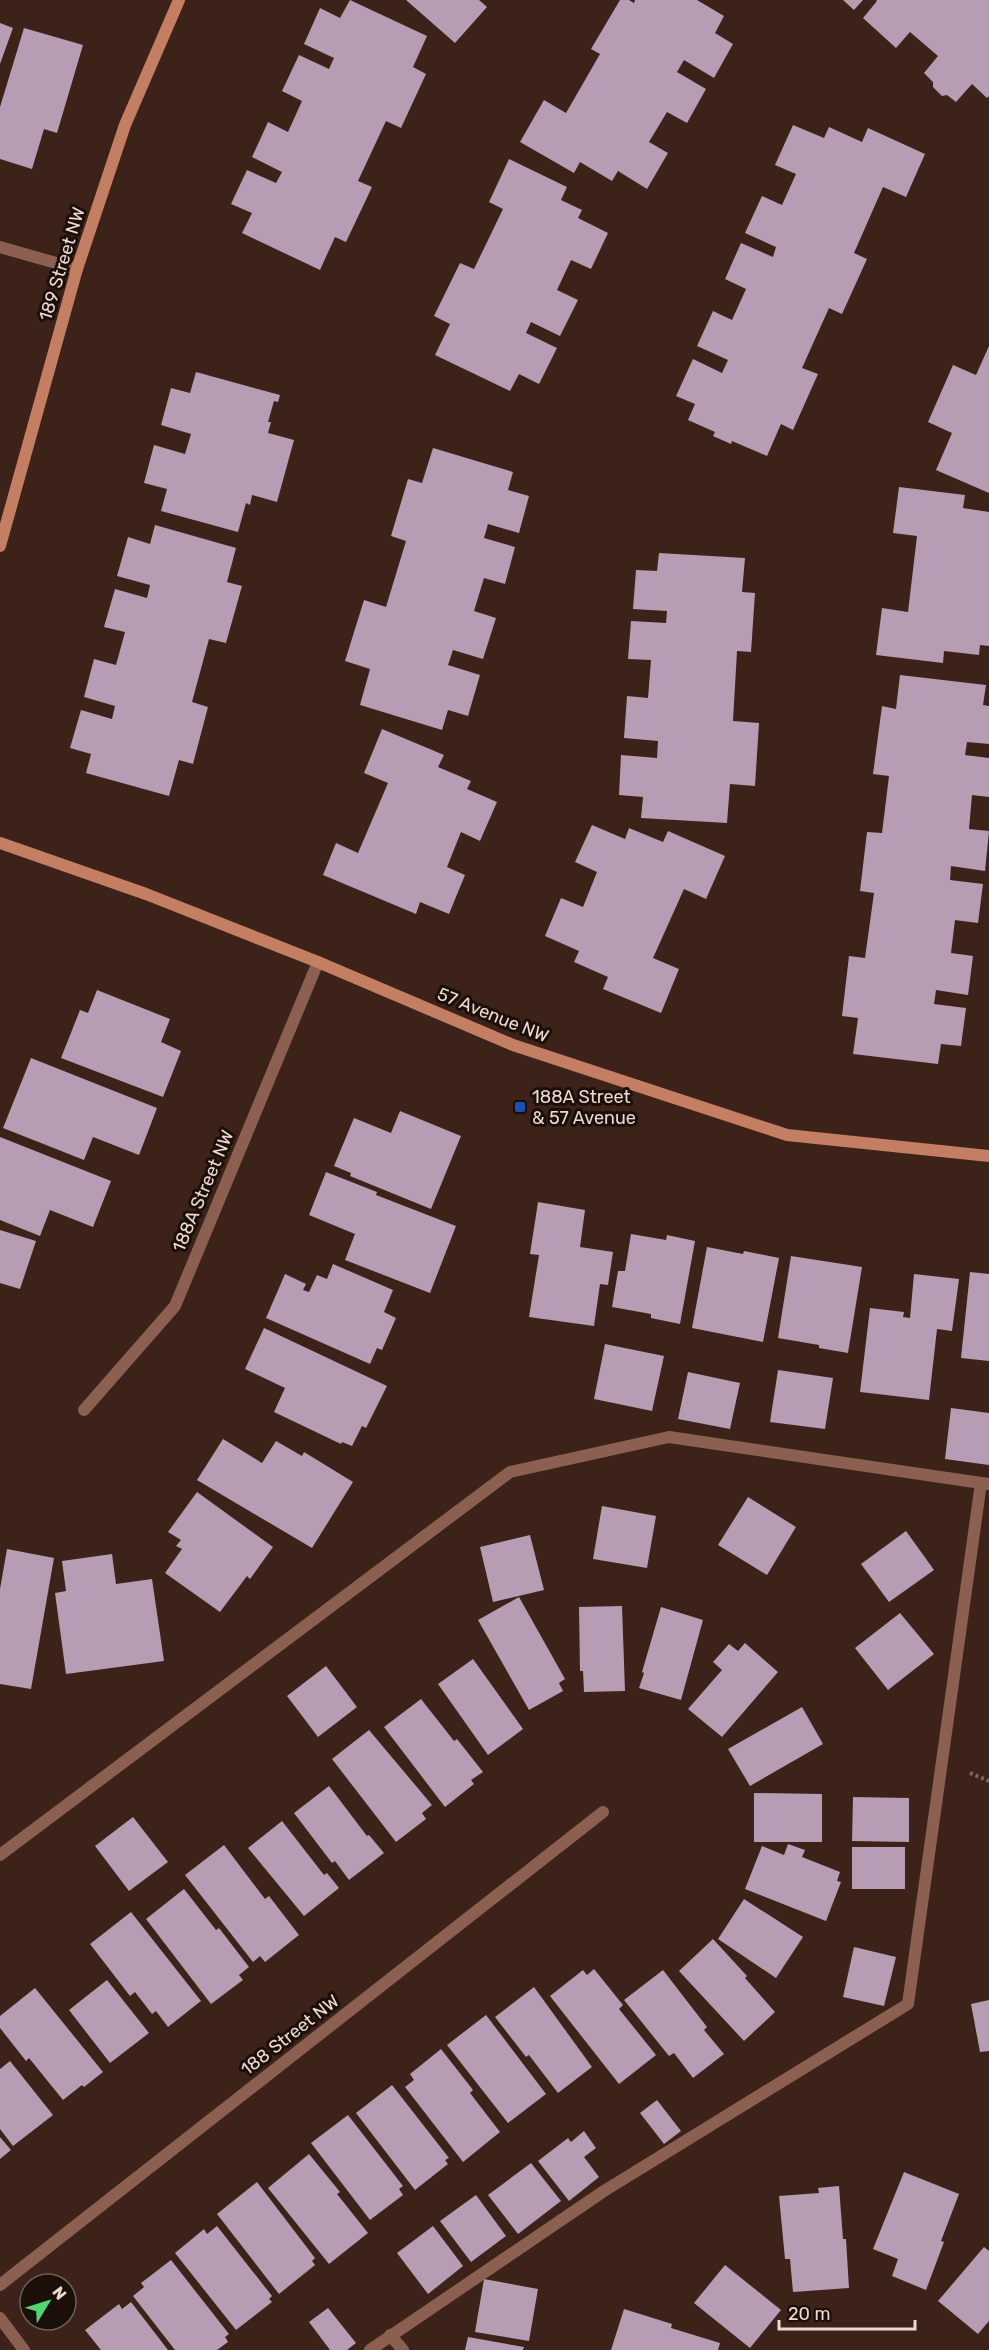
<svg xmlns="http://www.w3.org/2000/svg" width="989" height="2350" viewBox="0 0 989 2350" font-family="Rubik,sans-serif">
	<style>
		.building { fill: #b79db4 }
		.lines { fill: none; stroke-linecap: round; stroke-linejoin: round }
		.path { stroke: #7e675e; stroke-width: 4; stroke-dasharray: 3 3; stroke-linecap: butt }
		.lane { stroke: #8c6050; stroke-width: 12 }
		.street { stroke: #8c6050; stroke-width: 12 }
		.secondary { stroke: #c37e64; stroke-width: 12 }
		.transit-dot { fill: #1a4fb4; stroke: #1b0f0a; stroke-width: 2 }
		.labels { text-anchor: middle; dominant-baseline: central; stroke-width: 6; stroke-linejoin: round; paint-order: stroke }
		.street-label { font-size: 18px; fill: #ebd9d2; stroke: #1b0f0a }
		.poi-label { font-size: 18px; fill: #ebd9d2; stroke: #1b0f0a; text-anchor: start }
	</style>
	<rect width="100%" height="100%" fill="#3c2218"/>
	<path class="building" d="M350,0L427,36L413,67L426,74L401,128L386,121L358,181L372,187L346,242L335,237L320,270L242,233L252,213L231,204L247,170L276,183L282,172L252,157L268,122L288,132L302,101L282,91L299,55L329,69L334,58L304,44L320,8L340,18Z
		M406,0H479L487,7L455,43Z
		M620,0H629L634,3L635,0H697L724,16L715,33L733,44L714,78L684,60L677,72L706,89L687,123L667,112L649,142L668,153L647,189L618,171L612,181L580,162L574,173L520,142L544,100L566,113L600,54L591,49Z
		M843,0H863L854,10Z
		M876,0H989V96L987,98L972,84L956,102L947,95L942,96L933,87V82L924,73L938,56L910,32L896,48L863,18L877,1Z
		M0,23L13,28L0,64Z
		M24,28L83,45L57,133L44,129L32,169L0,159V107Z
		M793,125L824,138L829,127L862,142L868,128L925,154L906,197L883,187L854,253L867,259L842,314L829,308L802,368L818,374L793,430L781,424L767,456L732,441L731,444L713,436L715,432L688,420L695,404L676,396L693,359L722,373L728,360L697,346L713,311L732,320L746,289L725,279L741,243L773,257L776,247L745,233L762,196L782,205L796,174L775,165Z
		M509,159L567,187L561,200L582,210L578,218L608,233L591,269L571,260L557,290L578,300L560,336L531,322L526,333L557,348L539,384L519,374L510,391L435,355L450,324L434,316L460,263L474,269L503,209L489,202Z
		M989,346V493L936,470L952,433L928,422L953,365L976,375Z
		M196,372L280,395L278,402L274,401L268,422H271L268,433L294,440L277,502L252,495L250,505L246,503L238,532L161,511L167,489L144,483L154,445L185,454L191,434L161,425L171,388L190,393Z
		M433,448L513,472L508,490L529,496L519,533L488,524L484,538L515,547L505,584L484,578L474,611L496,618L483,659L453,650L448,665L480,675L468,716L448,710L442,730L360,705L370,669L345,661L364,600L386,607L406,541L391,536L408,479L422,483Z
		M899,487L965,495L963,508L989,512V646L980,645L979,655L944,651L943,663L876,655L882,608L908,612L917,536L893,533Z
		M155,525L236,548L227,582L242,586L226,643L209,639L192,702L208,707L193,764L179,760L169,796L86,773L91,754L70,748L81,710L112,719L115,706L84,697L94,659L116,665L125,632L104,627L115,589L147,598L150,585L117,576L128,537L150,544Z
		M659,553L745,558L742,592L755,593L751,652L737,651L733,721L759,723L755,786L730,784L727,823L641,818L643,797L619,795L621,755L657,758L658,741L624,738L627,696L648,698L651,660L628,659L631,621L666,623L667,611L633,609L636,570L657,571Z
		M900,675L986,685L983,705L989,706V744L967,742L965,755L989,758V797L972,795L969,829L989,831L985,871L951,866L950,880L983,884L978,923L955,920L951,953L973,956L968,995L936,990L934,1004L966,1008L961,1046L941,1044L938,1064L853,1054L858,1018L842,1016L849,956L865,958L874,893L860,891L867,832L882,833L889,776L873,774L882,706L896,709Z
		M382,729L444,755L438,767L471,781L467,789L497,802L480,841L461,832L447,867L465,875L449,914L420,902L416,914L323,875L336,843L358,853L388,783L364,773Z
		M592,825L625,839L629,828L663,842L668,831L725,856L706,899L684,889L653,958L679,969L661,1013L603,989L608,977L574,962L579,951L545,936L561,898L583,907L597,872L575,862Z
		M97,990L170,1019L161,1042L181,1051L163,1097L61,1058L80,1010L88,1013Z
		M31,1058L157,1108L139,1155L93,1137L84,1160L3,1128Z
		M400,1111L461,1136L431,1209L350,1176L351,1173L334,1166L354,1118L391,1133Z
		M0,1137L111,1181L93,1227L50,1210L40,1236L0,1220Z
		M326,1172L377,1192L376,1195L456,1226L430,1293L345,1260L355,1234L309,1215Z
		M538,1202L585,1210L580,1247L613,1252L608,1285L600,1284L594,1326L529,1317L539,1255L530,1254Z
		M0,1230L36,1241L20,1289L0,1283Z
		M631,1234L666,1240L667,1235L695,1241L680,1324L651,1318V1314L612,1307L618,1271H625Z
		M707,1247L743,1254L744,1251L779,1258L763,1342L692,1328Z
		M791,1256L862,1267L848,1353L819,1348V1345L778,1338Z
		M333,1264L393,1290L384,1312L396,1318L382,1350L377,1348L370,1364L266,1318L285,1274L306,1284L303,1290L309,1292L317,1275L327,1279Z
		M970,1272L989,1274V1361L961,1358Z
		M914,1274L959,1279L952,1331L937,1329L929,1400L860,1392L870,1308L904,1312L903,1317L910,1318Z
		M264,1328L387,1386L366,1428L362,1426L352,1446L342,1442L341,1444L274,1412L285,1388L245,1369Z
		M605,1344L664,1356L652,1411L594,1399Z
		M778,1370L833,1378L825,1429L770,1422Z
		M688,1372L740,1383L730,1429L678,1419Z
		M951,1408L989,1413V1465L945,1459Z
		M223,1439L262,1463L276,1441L302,1456L304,1452L353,1482L312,1548L197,1480Z
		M197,1492L273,1547L250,1579L247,1576L220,1612L165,1573L182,1549L176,1546L181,1540L168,1532Z
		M748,1497L796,1527L767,1575L718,1545Z
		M602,1506L656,1516L647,1568L593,1559Z
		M906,1531L934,1570L889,1602L861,1564Z
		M530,1535L544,1590L493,1602L480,1547Z
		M7,1549L54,1558L31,1689L0,1684V1589Z
		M112,1554L116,1584L152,1579L164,1661L66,1674L55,1593L66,1591L62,1561Z
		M519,1597L565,1679L559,1683L563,1691L529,1710L478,1620Z
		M622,1606L625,1691L584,1692L583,1671H580L579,1607Z
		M661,1607L703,1620L681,1700L639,1688L644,1673L642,1672Z
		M900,1613L934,1654L888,1690L855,1648Z
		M745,1643L778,1672L722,1737L688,1709L722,1670L713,1662L729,1644L738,1651Z
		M473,1659L523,1729L488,1755L438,1684Z
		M326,1666L357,1707L318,1737L287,1696Z
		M421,1699L454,1741L457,1739L483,1772L471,1780L474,1784L445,1807L384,1727Z
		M802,1707L823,1744L750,1786L728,1749Z
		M369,1730L432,1805L422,1813L426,1819L396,1842L332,1759Z
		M329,1786L367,1836L369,1835L384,1853L349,1880L335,1861L332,1863L294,1813Z
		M754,1793L822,1794V1842H754Z
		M853,1797L909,1798V1842L852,1841Z
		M133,1817L168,1862L129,1891L95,1846Z
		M282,1821L324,1875L327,1873L339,1888L304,1916L248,1848Z
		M788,1844L805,1850L802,1857L840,1872L837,1881L841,1882L826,1921L745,1889L762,1846L784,1855Z
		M224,1845L265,1899L269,1896L299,1935L265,1962L260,1956L253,1962L185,1875Z
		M852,1847H905V1889H852Z
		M184,1889L216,1930L219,1928L249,1967L239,1975L243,1980L211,2004L146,1919Z
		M744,1899L803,1937L776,1978L718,1939Z
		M131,1912L201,2001L168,2027L156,2011L152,2014L135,1992L130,1996L90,1944Z
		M713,1939L747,1976L745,1978L775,2012L744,2041L679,1971Z
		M854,1947L896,1957L884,2006L843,1997Z
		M594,1969L623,2005L619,2009L656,2055L619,2084L550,1996L583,1970L587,1975Z
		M663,1970L707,2027L704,2030L724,2054L693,2078L674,2053L669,2056L624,2000Z
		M107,1980L149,2033L110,2063L69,2010Z
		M534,1987L592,2067L558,2093L529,2055L526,2057L495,2017Z
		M35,1988L103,2072L84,2087L82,2085L63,2100L29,2058L26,2061L0,2028V2016Z
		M989,2000V2051L980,2052L971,2004Z
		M486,2015L546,2094L508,2123L447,2045Z
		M441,2049L473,2090L470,2093L500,2132L463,2162L405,2087L414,2080L410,2074Z
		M10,2061L53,2115L13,2146L0,2129V2069Z
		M392,2085L449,2158L445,2160L448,2164L415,2190L356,2113Z
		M657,2100L681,2131L664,2144L640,2113Z
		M348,2115L403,2186L399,2189L403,2195L370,2220L311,2143Z
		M584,2131L596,2148L584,2157L599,2177L569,2201L538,2161L568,2138L571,2142Z
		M0,2137L11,2150L0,2159Z
		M309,2154L340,2192L337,2194L368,2233L329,2264L268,2188Z
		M531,2163L561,2201L518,2234L488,2195Z
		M904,2172L959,2194L941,2241L944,2242L926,2290L892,2276L898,2259L873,2249Z
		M257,2182L315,2258L312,2261L315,2265L279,2294L217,2214Z
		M839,2186L843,2239H846L849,2288L793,2292L790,2259H785L779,2196L819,2193L818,2188Z
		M476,2195L506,2236L471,2262L440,2221Z
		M217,2226L272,2296L269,2299L272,2302L236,2330L175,2253L204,2229L207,2234Z
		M433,2226L463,2266L428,2294L397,2253Z
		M984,2247L989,2251V2321L978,2334L938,2301Z
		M171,2260L229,2334L225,2337L228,2342L217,2350H175L133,2296L144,2287L141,2283Z
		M725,2265L781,2310L750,2348L694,2303Z
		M484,2279L538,2289L529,2341L475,2332Z
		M131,2302L168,2350H101L85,2330L119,2304L122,2309Z
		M328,2308L356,2343L347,2350H330L309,2322Z
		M624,2309L672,2324L671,2328L720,2343L718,2350H611Z
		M468,2337L524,2347L523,2350H465Z"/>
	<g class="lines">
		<path class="path" d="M970,1773L989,1781"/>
		<path class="lane" d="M0,1855L510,1472L669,1437L988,1484
			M390,2335L403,2350
			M370,2350L604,2191L908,2004L981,1483"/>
		<path class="street" d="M0,247L77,269
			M84,1410L175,1306L318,962
			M0,2285L603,1812
			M0,2318L24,2350"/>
		<path class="secondary" d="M0,546L77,269L125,125L179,0
			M0,843L146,894L318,962L513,1045L787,1135L989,1156"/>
	</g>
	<rect class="transit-dot" x="514" y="1101" width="12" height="12" rx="3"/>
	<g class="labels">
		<g class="street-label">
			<text transform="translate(62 264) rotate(-73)">189 Street NW</text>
			<text transform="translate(493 1015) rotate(22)">57 Avenue NW</text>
			<text transform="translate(203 1191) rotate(-67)">188A Street NW</text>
			<text transform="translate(290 2035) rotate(-38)">188 Street NW</text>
		</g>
		<g class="poi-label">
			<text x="532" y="1097">188A Street<tspan x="532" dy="21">&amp; 57 Avenue</tspan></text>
		</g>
	</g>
	<g transform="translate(48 2302) rotate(52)"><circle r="28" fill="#1b0f0a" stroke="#6e605a" stroke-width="1.5"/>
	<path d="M0-4.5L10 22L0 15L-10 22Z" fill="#51d674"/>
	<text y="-9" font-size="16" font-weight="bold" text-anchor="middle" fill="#ebd9d2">N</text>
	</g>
	<path d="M779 2320v9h136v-9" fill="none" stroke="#ebd9d2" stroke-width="3"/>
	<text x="788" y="2320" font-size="18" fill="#ebd9d2" stroke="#1b0f0a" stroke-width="4.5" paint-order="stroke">20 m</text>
</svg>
